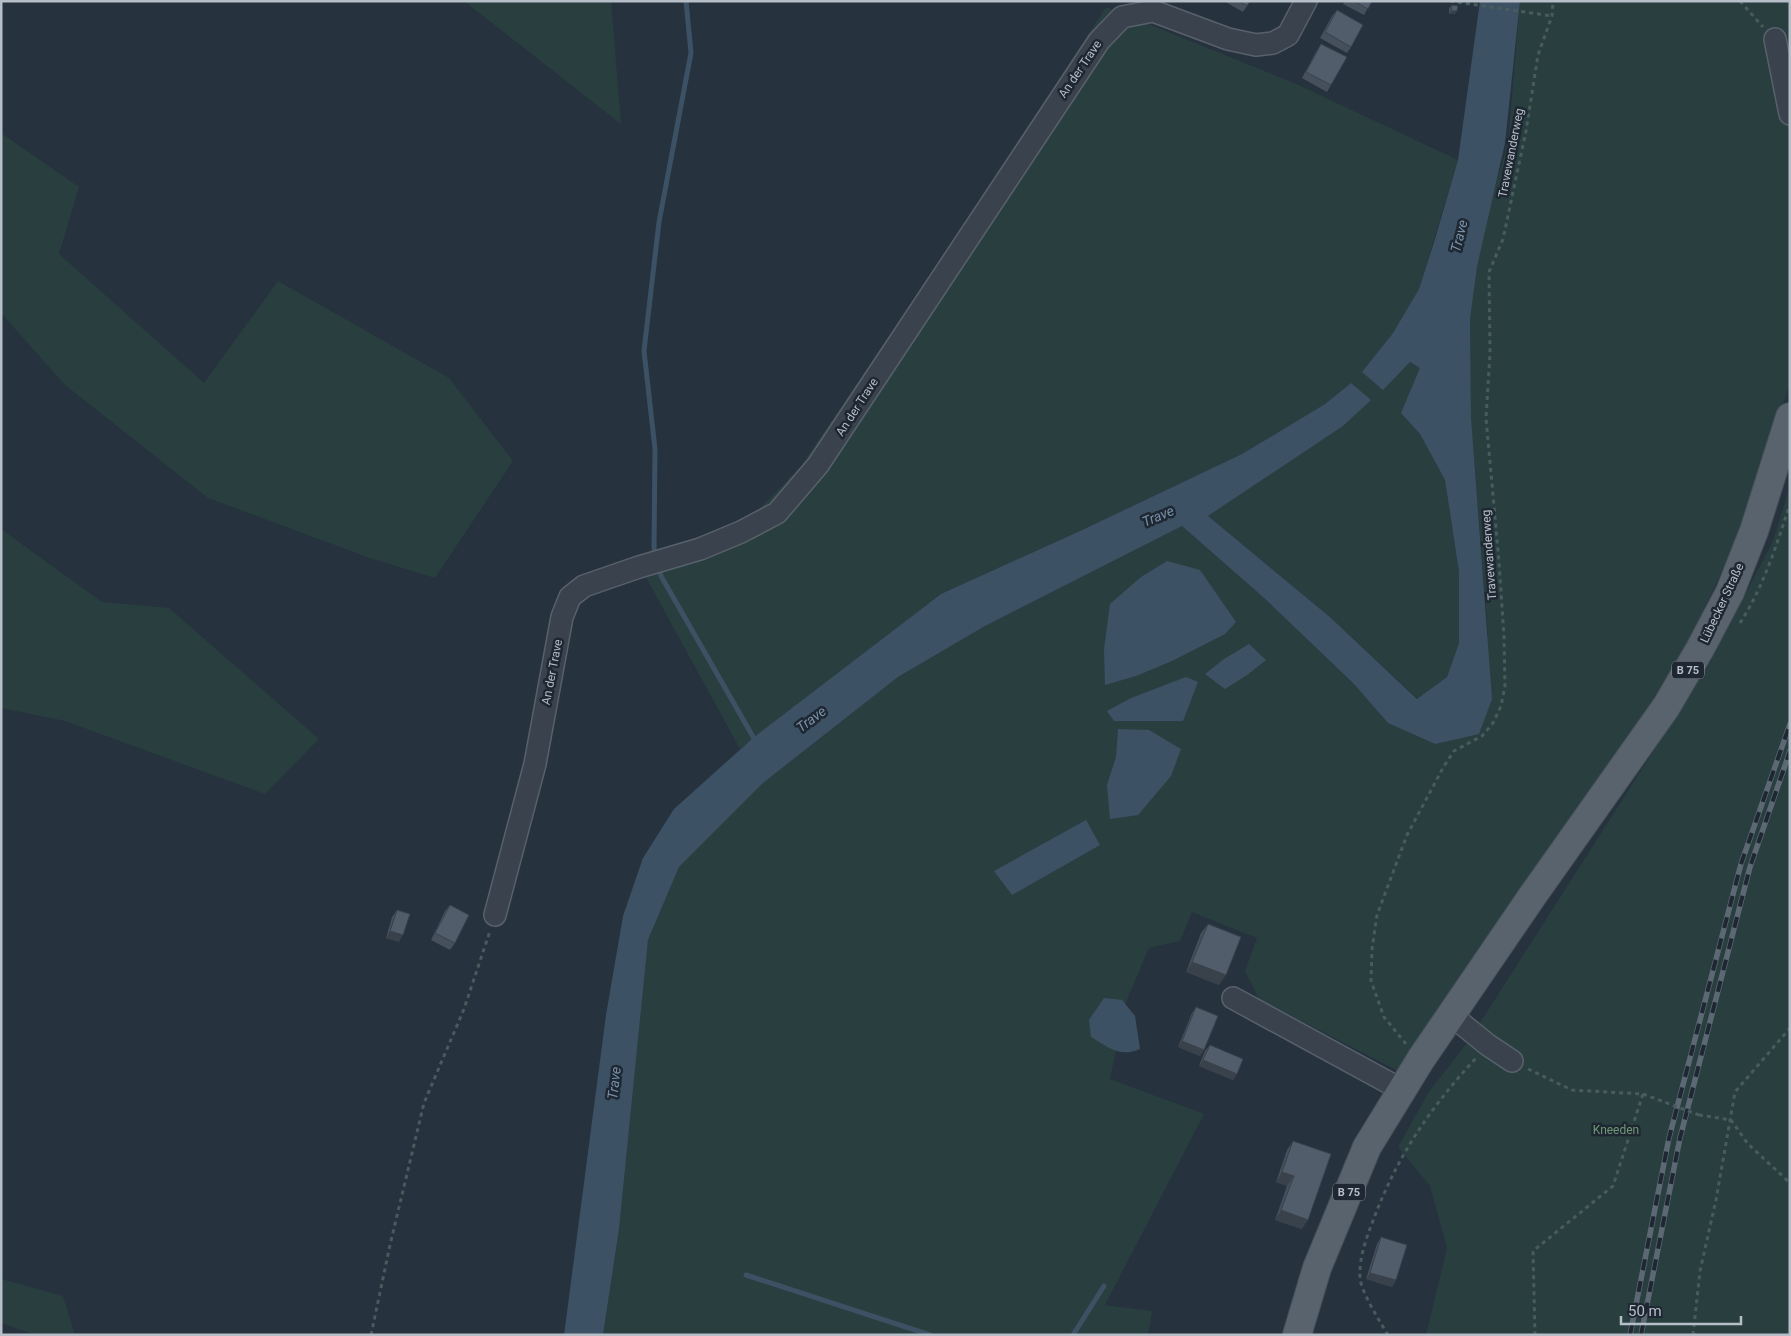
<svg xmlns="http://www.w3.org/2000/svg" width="1791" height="1336" viewBox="0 0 1791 1336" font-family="Roboto,sans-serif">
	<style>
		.green { fill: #293f3f }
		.water { fill: #3d5165 }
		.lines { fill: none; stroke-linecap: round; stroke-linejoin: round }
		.stream { stroke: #3d5165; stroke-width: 5 }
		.minor-casing { stroke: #58616b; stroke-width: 24 }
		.major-casing { stroke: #464f59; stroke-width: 30 }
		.path { stroke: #485c5d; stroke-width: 3; stroke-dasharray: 4 4; stroke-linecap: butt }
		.minor { stroke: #3a434d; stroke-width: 21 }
		.major { stroke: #58636d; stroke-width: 28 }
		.rail-casing { stroke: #5c6874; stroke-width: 5.5 }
		.rail { stroke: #1f2832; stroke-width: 4; stroke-dasharray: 11; stroke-linecap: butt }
		.path-bridge { stroke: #485c5d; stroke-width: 3; stroke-dasharray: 4 4; stroke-linecap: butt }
		.wall { fill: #46505c }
		.shaded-wall { fill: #39414b }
		.building { fill: #515d6b; stroke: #39414b }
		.labels { text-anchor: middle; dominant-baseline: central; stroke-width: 5; stroke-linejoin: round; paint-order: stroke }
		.shield { fill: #1f2832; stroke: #89919b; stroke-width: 1 }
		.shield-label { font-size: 11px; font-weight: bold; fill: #b6bec8 }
		.street-label { font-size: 12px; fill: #b6bec8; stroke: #1f2832 }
		.park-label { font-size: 12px; fill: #6f9875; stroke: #1f2832 }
		.water-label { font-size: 14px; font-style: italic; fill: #7891aa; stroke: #1f2832 }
	</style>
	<rect width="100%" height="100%" fill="#26323d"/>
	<path class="green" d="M464,1H611L621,124Z
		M1520,1H1790V383L1742,530L1685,648L1621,750L1400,1072L1259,999L1245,971L1257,938L1192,912L1180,941L1149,948L1126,1002L1110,1079L1204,1114L1105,1305L1152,1311L1148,1335H603L619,1229L648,940L679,867L763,783L898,677L985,626L1182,526L1263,597L1353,683L1388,723L1435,744L1488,636L1471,417L1470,319L1477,267L1492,198L1508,143Z
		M1106,7L1294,83L1458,160L1419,289L1393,333L1362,372L1410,362L1421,368L1401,413L1420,434L1445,480L1459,572V643L1447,677L1418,699L1331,618L1208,516L1343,426L1370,400L1351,383L1325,404L1242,454L1080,531L941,594L740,749L643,572L742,527L801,466L947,251Z
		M1,133L79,187L59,254L204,383L278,281L449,378L513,461L435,578L370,558L208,498L65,385L1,313Z
		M1790,486V1335H1426L1447,1248L1430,1186L1398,1147L1428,1093L1467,1043L1711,661L1773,541Z
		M1,529L102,602L169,608L319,739L265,794L65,721L1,708Z
		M1,1279L63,1296L75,1335H35L1,1323Z"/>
	<path class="water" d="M1480,1H1520L1505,143L1477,267L1470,319L1471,417L1492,699L1479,734L1435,744L1388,723L1353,683L1263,597L1182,526L985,626L898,677L763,783L679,867L648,940L619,1229L603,1335H564L606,1015L623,916L643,858L674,809L753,738L941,594L1080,531L1242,454L1325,404L1351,383L1371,400L1343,426L1208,516L1331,618L1417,699L1447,677L1459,643V572L1445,480L1420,434L1401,413L1420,368L1410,362L1383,390L1362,372L1393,333L1419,289L1435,239L1458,160Z
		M1167,561L1200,570L1236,622L1225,634L1172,661L1136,676L1105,685L1104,649L1110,604L1141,577Z
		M1249,644L1266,660L1247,675L1225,689L1205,674L1224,659Z
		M1186,677L1198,682L1183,721H1114L1107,711L1131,698Z
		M1118,729L1149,730L1181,749L1171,776L1138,815L1110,819L1107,785L1116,757Z
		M1086,820L1100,845L1012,895L994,871Z
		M1104,998L1122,1000L1135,1016L1140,1049C1120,1058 1108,1047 1091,1037L1089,1020Z"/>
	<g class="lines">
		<path class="stream" d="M656,558L654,548L655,449L644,351L659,222L691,53L686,1
			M658,566L661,576L756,742
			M746,1275L930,1335
			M1073,1335L1104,1286"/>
		<defs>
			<path id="minor" d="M1775,39L1790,114
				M495,915L535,764L562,617L570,597L584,586L639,567L700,549L741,532L777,513L818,465L1099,41L1122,17L1153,11L1228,39L1256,45L1273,43L1288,35L1306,1
				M1233,998L1402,1090
				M1451,1015L1488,1045L1512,1061"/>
			<path id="major" d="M1297,1335L1317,1268L1367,1147L1421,1059L1533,895L1666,707L1700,649L1730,592L1754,531L1790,417"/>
		</defs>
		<use href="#minor" class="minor-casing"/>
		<use href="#major" class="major-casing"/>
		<path class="path" d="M1450,1L1552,16
			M1740,1L1763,27
			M1740,623C1763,588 1777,544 1790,504
			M1406,1044L1384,1017L1371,981L1372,949L1377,915L1407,835L1444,766L1454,751L1482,736L1493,723L1501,706L1505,686L1504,637L1499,562L1486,418L1490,353L1489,272L1503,239L1526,131L1538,55L1552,16L1553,1
			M1528,1069L1572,1090L1643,1094L1613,1186L1533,1251L1535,1335
			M1699,1115L1731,1120L1748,1144L1790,1183
			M371,1335L390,1245L424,1103L464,1009L490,931
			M1388,1335C1380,1322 1360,1290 1360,1277C1359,1256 1367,1237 1374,1218C1398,1155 1430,1108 1476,1058
			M1693,1335L1700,1271L1716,1200L1735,1092L1790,1028"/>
		<use href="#minor" class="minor"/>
		<use href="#major" class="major"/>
		<defs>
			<path id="rail" d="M1630,1335L1669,1138L1741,864L1790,724
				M1641,1335L1680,1138L1750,867L1790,751"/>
		</defs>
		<use href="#rail" class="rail-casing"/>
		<use href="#rail" class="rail"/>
		<path class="path-bridge" d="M1643,1094L1699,1115"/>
	</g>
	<path class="wall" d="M1224,1H1250L1243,12Z
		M1345,1H1372L1364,15L1343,4Z
		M1452,5L1455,14H1449V8Z
		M1337,10L1351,47L1347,53L1320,38L1332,16Z
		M1321,44L1331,85L1327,92L1302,78L1317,50Z
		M450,905L455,943L450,950L431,940L445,911Z
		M397,910L399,942L386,938L392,917Z
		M1208,924L1219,985L1186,972L1201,933Z
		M1196,1007L1204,1050L1200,1056L1178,1047L1192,1013Z
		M1210,1045L1237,1074L1233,1080L1199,1066L1205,1051Z
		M1293,1141L1302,1229L1275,1220L1287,1186L1276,1182L1287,1150Z
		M1381,1237L1396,1280L1392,1287L1366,1279L1377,1244Z"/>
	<path class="shaded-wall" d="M1451,11H1457L1455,14H1449Z
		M390,931L403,935L399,942L386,938Z
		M1192,962L1226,975L1219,985L1186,972Z
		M1182,1041L1204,1050L1200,1056L1178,1047Z
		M1203,1060L1237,1074L1233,1080L1199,1066Z
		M1282,1172L1294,1176L1287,1186L1276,1182Z
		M1281,1210L1308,1220L1302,1229L1275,1220Z
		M1370,1273L1396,1280L1392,1287L1366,1279Z"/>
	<path class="building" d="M1239,1H1250L1247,6Z
		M1354,1H1372L1368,9Z
		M1452,5L1458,6L1457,11H1451Z
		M1337,10L1363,25L1351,47L1325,32Z
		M1321,44L1347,57L1331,85L1306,72Z
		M450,905L469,915L455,943L435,933Z
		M397,910L410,914L403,935L390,931Z
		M1208,924L1241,937L1226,975L1192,962Z
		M1196,1007L1218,1016L1204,1050L1182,1041Z
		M1210,1045L1243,1059L1237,1074L1203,1060Z
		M1293,1141L1331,1154L1308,1220L1281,1210L1294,1176L1282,1172Z
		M1381,1237L1407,1245L1396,1280L1370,1273Z"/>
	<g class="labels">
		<g class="shield">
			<rect x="1672" y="661.5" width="32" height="17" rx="4"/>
			<rect x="1333" y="1183.5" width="32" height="17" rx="4"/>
		</g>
		<g class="shield-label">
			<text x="1688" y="670">B 75</text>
			<text x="1349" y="1192">B 75</text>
		</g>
		<g class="street-label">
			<text transform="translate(1080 69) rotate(-56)">An der Trave</text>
			<text transform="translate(1511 153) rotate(-79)">Travewanderweg</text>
			<text transform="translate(857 407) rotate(-57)">An der Trave</text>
			<text transform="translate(1489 555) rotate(-94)">Travewanderweg</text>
			<text transform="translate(1722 603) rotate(-65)">Lübecker Straße</text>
			<text transform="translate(552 672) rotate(-79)">An der Trave</text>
		</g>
		<g class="park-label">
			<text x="1616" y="1130">Kneeden</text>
		</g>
		<g class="water-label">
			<text transform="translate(1459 236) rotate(-76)">Trave</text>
			<text transform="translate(1158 516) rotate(-23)">Trave</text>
			<text transform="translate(811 719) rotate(-37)">Trave</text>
			<text transform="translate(614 1083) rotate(-83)">Trave</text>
		</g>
	</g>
	<rect width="1791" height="1336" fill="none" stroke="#b6bec8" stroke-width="5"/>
	<path d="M1621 1316v8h120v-8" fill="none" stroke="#b6bec8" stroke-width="2.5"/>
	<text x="1628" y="1316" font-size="15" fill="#b6bec8" stroke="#1f2832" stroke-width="4" paint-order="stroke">50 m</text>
</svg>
